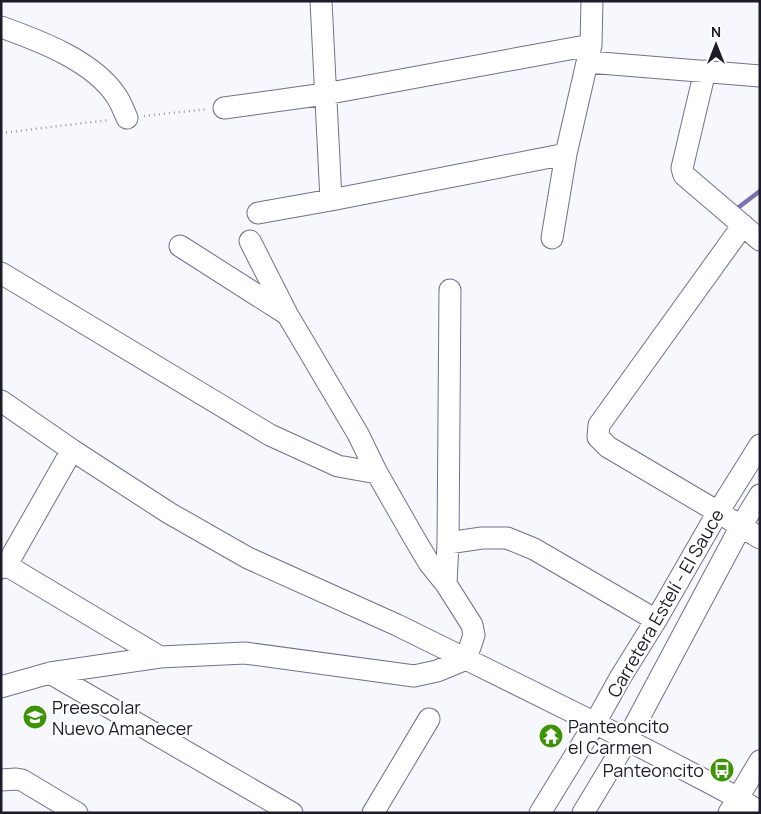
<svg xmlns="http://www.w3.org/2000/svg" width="761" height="814" viewBox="0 0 761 814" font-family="Manrope,sans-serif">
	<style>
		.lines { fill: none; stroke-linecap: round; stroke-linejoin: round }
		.stream { stroke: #7a72b3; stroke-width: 4.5 }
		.minor-casing { stroke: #73708f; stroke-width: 23 }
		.path { stroke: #9999a2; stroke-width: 2.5; stroke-dasharray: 1 4; stroke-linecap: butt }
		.minor { stroke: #fff; stroke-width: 21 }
		.labels { text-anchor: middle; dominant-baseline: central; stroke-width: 4.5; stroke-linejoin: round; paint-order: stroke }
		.street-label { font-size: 18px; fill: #1d1c28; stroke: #fff }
		.poi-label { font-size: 18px; fill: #1d1c28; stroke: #fff; text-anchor: start }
	</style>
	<rect width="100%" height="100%" fill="#f7f7fe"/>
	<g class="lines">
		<path class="stream" d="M735,210L760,191"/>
		<defs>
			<path id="minor" d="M321,1L331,200
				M1,27C40,41 94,61 117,97C121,103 124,111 127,118
				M588,62L760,76
				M705,71L682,168L684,175L760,240
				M224,108L325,94L591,45
				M258,213L331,200L566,154
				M743,225L599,425L598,437L608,447L718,512L760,538
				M552,238L566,154L591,45L592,1
				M180,246L285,313
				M1,273L270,435L338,466L377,473
				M1,401L72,450L169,513L248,558L397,625L466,659L595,723L714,785L738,798L760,812
				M448,543L482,538H507L534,549L656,620
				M1,562L160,657
				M1,568L6,566L72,450
				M446,584L448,543L450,290
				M50,673L292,813
				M1,687L50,673L160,657L245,653L414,676L437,671L466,659L474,635L472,625L446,584L429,563L413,536L377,473L358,434L287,314L250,241
				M1,780L16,779L22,780L77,813
				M373,813L429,719
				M540,813L595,723L620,678L656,620L718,512L760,445
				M583,813L627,740L741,526L760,495
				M729,813L760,761"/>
		</defs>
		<use href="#minor" class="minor-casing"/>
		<path class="path" d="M144,116L208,109
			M1,133L109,120"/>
		<use href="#minor" class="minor"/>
	</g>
	<defs>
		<symbol id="school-disc" viewBox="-11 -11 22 22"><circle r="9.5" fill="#3b9305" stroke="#fff"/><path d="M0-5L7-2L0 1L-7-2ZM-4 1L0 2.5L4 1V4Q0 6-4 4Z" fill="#fff"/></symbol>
		<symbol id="temple-disc" viewBox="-11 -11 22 22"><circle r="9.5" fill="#3b9305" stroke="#fff"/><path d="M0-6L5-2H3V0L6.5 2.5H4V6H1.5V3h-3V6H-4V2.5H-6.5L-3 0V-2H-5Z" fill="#fff"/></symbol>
		<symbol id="bus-disc" viewBox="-11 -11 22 22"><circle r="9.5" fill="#3b9305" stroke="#fff"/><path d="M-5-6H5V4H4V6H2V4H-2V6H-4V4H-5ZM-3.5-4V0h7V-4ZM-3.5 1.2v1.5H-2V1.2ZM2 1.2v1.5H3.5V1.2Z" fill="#fff"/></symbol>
	</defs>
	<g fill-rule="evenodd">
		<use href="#school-disc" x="21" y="703" width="28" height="28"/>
		<use href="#temple-disc" x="537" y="722" width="28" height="28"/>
		<use href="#bus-disc" x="708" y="756" width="28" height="28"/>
	</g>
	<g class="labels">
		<g class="street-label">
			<text transform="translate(665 603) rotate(-60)">Carretera Estelí - El Sauce</text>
		</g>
		<g class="poi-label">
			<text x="52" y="707">Preescolar<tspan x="52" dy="21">Nuevo Amanecer</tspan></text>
			<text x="568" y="726">Panteoncito<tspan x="568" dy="21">el Carmen</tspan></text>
			<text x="704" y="770" text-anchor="end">Panteoncito</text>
		</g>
	</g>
	<rect width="761" height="814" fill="none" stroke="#1d1c28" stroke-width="5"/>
	<g transform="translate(716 45)" stroke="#ffffff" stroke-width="4" paint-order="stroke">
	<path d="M0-4L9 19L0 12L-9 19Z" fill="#1d1c28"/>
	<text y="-8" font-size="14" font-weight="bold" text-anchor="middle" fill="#1d1c28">N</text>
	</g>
</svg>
